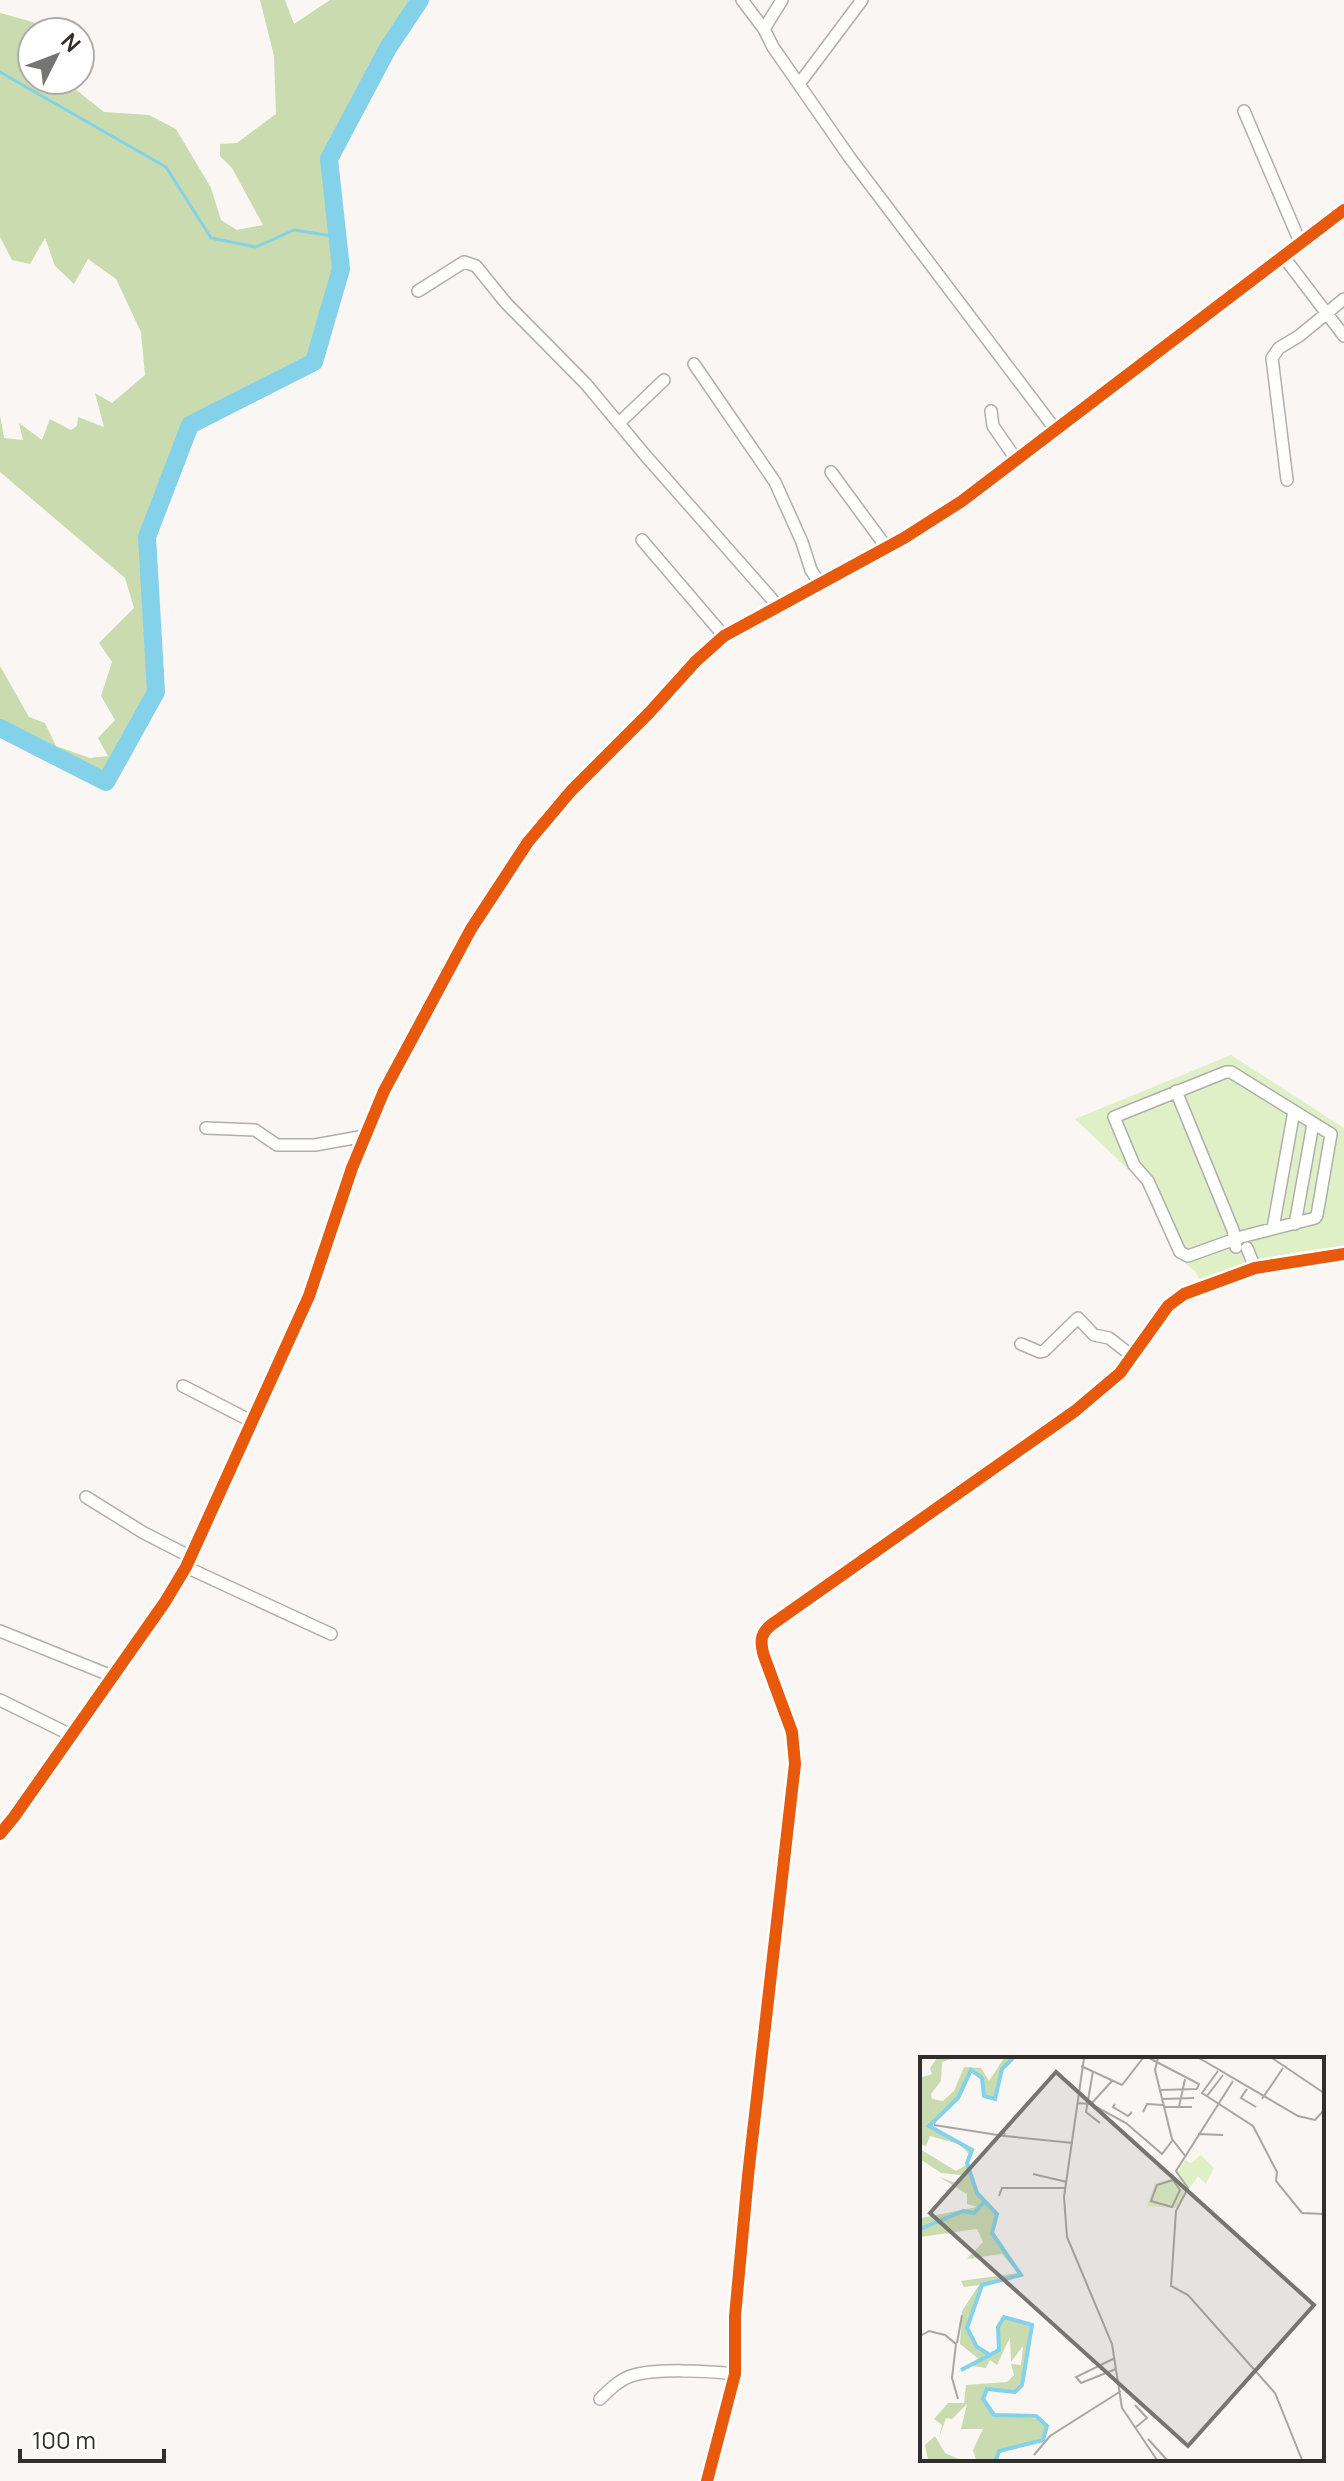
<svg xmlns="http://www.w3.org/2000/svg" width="1344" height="2481" viewBox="0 0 1344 2481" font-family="Manrope,sans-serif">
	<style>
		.green { fill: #e0f0c6 }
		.forest { fill: #cadbaf }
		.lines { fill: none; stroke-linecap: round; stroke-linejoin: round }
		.stream { stroke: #83d2e9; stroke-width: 3 }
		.river { stroke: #83d2e9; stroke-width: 18 }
		.minor-casing { stroke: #b1aead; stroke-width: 14 }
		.minor { stroke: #fefefd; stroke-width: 11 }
		.cycleway-casing { stroke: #fff; stroke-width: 17 }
		.cycleway { stroke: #e8590c; stroke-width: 12 }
		.inset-river { fill: none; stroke: #83d2e9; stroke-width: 4 }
		.inset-road { fill: none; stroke: #a9a6a4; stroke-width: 2 }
		.view { fill: #777573; fill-opacity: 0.15; stroke: #777573; stroke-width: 4 }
		.inset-edge { fill: none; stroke: #312f2d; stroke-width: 4 }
	</style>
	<rect width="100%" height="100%" fill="#f9f6f4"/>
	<path class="green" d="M1231,1055L1344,1128V1260L1265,1271L1222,1286L1218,1274L1200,1281L1195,1271L1174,1255L1146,1186L1075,1119Z"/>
	<path class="forest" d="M260,0H285L294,24L330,0H422L329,159L341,269L314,362L190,425L147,537L156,692L106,782L0,728V666L29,717L45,723L56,746L90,758L108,756L98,738L115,720L101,696L112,662L99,643L134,608L125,578L0,472V415L4,438L23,440L19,423L42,440L50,419L71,430L77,426L78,417L104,427L95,393L112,403L145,375L141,332L116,279L88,259L74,284L55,266L45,238L30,264L12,260L0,237V13L33,22L41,32H32V80H73L75,89L104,112L149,115L176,129L211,188L221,220L237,230L263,225L232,168L220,156V144L237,143L276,114L274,56Z"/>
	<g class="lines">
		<path class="stream" d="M0,72L166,167L211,238L256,247L294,230L338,237"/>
		<path class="river" d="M0,728L106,782L156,692L147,537L190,425L314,362L341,269L329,159L388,48L420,0"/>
		<defs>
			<path id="minor" d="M742,0L764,29
				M782,0L764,29L773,47L850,158L1055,429
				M799,84L862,0
				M1244,111L1300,242
				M1283,256L1344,336
				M418,291L464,262L476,266L506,303L586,384L645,455L778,606
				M694,364L775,482L802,542L811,570L820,584
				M991,411L993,426L1016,459
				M619,423L664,380
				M831,472L887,548
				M1287,480L1272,358L1279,348L1299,336L1344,299
				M642,540L724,636
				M1226,1072H1231L1331,1134L1317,1215L1315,1218L1241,1237L1188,1256L1180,1252L1148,1181L1134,1165L1114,1117Z
				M1176,1091L1233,1230L1236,1247
				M206,1128L255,1130L277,1145H315L365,1136
				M1295,1224L1313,1124
				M1273,1228L1294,1111
				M1247,1248L1255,1268
				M1021,1344L1040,1352L1044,1351L1078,1318L1094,1335L1109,1338L1132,1356
				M183,1386L253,1422
				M86,1497L144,1533L191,1557
				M186,1567L331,1634
				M0,1631L112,1676
				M0,1700L71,1735
				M0,1834L14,1817L165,1602L186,1567L309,1296L352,1168L384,1091L471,929L528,842L571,791L649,713L696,661L724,636L904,538L962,501L1344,210
				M600,2399C609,2390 619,2380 631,2376C655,2368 710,2371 735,2374
				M707,2481L735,2374V2316L748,2176L795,1764L792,1732L764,1656C760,1642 760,1634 771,1625L1075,1411L1120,1373L1168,1306L1184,1294L1255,1268L1344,1254"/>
		</defs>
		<use href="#minor" class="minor-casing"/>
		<use href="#minor" class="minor"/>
		<defs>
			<path id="cycleway" d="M0,1834L14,1817L165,1602L186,1567L309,1296L352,1168L384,1091L471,929L528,842L571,791L649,713L696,661L724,636L904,538L962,501L1344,210
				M707,2481L735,2374V2316L748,2176L795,1764L792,1732L764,1656C760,1642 760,1634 771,1625L1075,1411L1120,1373L1168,1306L1184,1294L1255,1268L1344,1254"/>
		</defs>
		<use href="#cycleway" class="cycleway-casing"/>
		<use href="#cycleway" class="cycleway"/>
	</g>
	<g transform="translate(920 2057)">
		<rect width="404" height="404" fill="#f9f6f4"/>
		<path d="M281,98L294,111L286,127L278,119L256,151L227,149L235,126L262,119L258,115L265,103L271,106Z" fill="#e0f0c6"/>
		<path d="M17,1H33L22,5L21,24L11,37L12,42L23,44L34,34L44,10L61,11L69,24L84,1H93L82,12L75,42L64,39L62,21L51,13L38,41L9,69L52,93L47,106L49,97L39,87L10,79L6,89L0,87V21L12,17L10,11ZM0,92L36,114L48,107L57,136L77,157L72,176L101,218L62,228L48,271L59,294L70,298L79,293L78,270L84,260L112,268L102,328L95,335L67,332L63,342L74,358L122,362L126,368L123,383L79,394L76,403H56L53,393L63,372H41L47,347L32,362L26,361L19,381L22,368L14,362L28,346H44L46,328L87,325L94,318L91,307L101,308L103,289L91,305L90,280L77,308L70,303L66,311L52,309L38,315L59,302L40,287L42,254L59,228L44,230L41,224L98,216L82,197L47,202L63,185L57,172L0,180L1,161L57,150L47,147V137L19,120L39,127L41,118L21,116L0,102ZM15,379L25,396L41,403H8L5,388Z" fill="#cadbaf"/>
		<path class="inset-river" d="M0,172L43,154L54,156L66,143M41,313L70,298M76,403L79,394L123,383L127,369L116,359L74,358L63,342L67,332L95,335L102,328L112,268L84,260L78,270L79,293L70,298L57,290L47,271L62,228L101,218L72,176L77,157L57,136L47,106L52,93L9,69L38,41L51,13L62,21L64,39L75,42L82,12L93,1"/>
		<path class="inset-road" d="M164,1L144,140L147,180L192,287L202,351L237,403M229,1L279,27L277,32M238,1L235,13L252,82L266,100M279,1L378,59L395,63L404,53M352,1L404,36M161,9L202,28L223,1M173,14L166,55L180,66M298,14L282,36L333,69L357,115L356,124L382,156L404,157M313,24L256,114L268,131L256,154L251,229L268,238L355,336L382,403M327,32L321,41L336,50M239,33L277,32M287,39L303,18M242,42L274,41M342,42L363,11M157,46L171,47L206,66L242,97L252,84M171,47L192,24M195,47L193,50L208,59L212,55M244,50H272M259,50L265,22M223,55L227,47L243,48M14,68L84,79M83,72L85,79L153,86M278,77L303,78M113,117L147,125M253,123L260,133L252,150L231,144L237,128ZM79,139L82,131H146M0,279L9,274L25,278L36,287L32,321L38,342M37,286L42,258M195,301L156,320L161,326L196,312M215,348L227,361L216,370M228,382L247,403M114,398L130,379L201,334"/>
		<path class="view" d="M136,15L394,248L268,389L10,156Z"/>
		<rect width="404" height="404" class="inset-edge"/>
	</g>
	<g transform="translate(56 56) rotate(48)"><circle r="38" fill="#ffffff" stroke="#adacab" stroke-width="2"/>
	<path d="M0-6L14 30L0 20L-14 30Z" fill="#777573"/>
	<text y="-12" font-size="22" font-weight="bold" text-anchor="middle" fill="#312f2d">N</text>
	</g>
	<path d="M20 2449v12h144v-12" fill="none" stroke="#312f2d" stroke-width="4"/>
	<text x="32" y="2449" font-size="24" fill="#312f2d" stroke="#ffffff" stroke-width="6" paint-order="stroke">100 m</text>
</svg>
